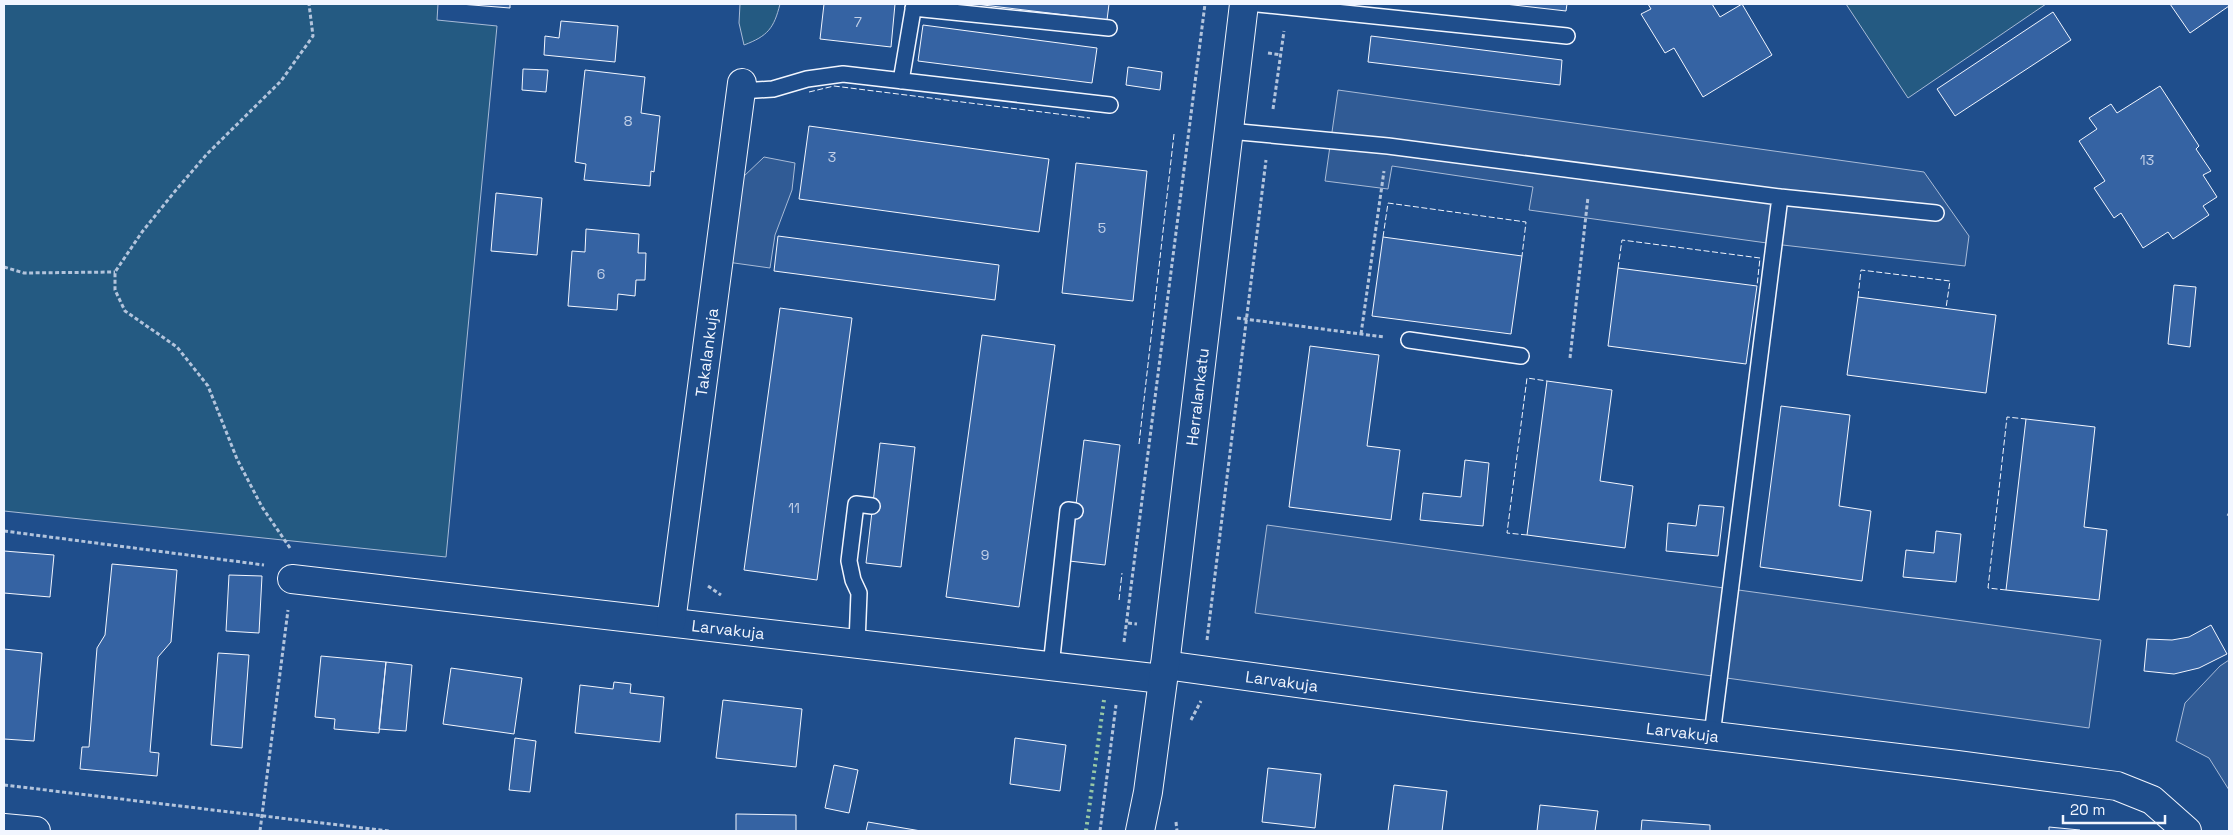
<svg xmlns="http://www.w3.org/2000/svg" width="2233" height="835" viewBox="0 0 2233 835" font-family="'Space Grotesk',sans-serif">
	<style>
		.green { fill: #245a82; stroke: #a8bbd7 }
		.parking { fill: #305b95; stroke: #a8bbd7 }
		.building { fill: #3563a3; stroke: #f2f6ff }
		.lines { fill: none; stroke-linecap: round; stroke-linejoin: round }
		.lane-casing { stroke: #f2f6ff; stroke-width: 18 }
		.street-casing { stroke: #f2f6ff; stroke-width: 30 }
		.secondary-casing { stroke: #f2f6ff; stroke-width: 30 }
		.path { stroke: #b3c4dc; stroke-width: 3; stroke-dasharray: 4 2.5; stroke-linecap: butt }
		.lane { stroke: #1f4e8c; stroke-width: 15 }
		.street { stroke: #1f4e8c; stroke-width: 28 }
		.secondary { stroke: #1f4e8c; stroke-width: 28 }
		.hedge { stroke: #97c8a6; stroke-width: 4; stroke-dasharray: 2.5 4; stroke-linecap: butt }
		.fence { stroke: #f2f6ff; stroke-width: 1; stroke-dasharray: 6 2.5; stroke-linecap: butt }
		.labels { text-anchor: middle; dominant-baseline: central; stroke-width: 4; stroke-linejoin: round; paint-order: stroke }
		.number-label { font-size: 14px; fill: #c3d1e8 }
		.street-label { font-size: 16px; fill: #f2f6ff; stroke: #1f4e8c }
	</style>
	<rect width="100%" height="100%" fill="#1f4e8c"/>
	<path class="green" d="M4,4H438L437,20L497,26L446,557L4,511Z
		M740,4H780C774,28 768,36 744,45L739,23Z
		M1846,4H2046L1908,98Z"/>
	<path class="parking" d="M1338,90L1924,172L1969,236L1965,266L1774,244L1529,210L1533,187L1392,166L1388,189L1325,181Z
		M764,157L795,163L792,190L775,235L770,268L727,262L742,178Z
		M1267,525L2101,640L2089,728L1255,613Z
		M2229,660V790L2209,758L2176,741L2185,703L2220,666Z"/>
	<path class="building" d="M460,4H510V8Z
		M824,4H895L891,47L820,39Z
		M975,4H1109L1107,20Z
		M1505,4H1567L1566,11Z
		M1648,4H1712L1720,17L1742,4L1772,55L1703,97L1674,48L1665,53L1641,14L1651,9Z
		M2170,4H2229V6L2190,33Z
		M2053,12L2071,40L1955,116L1937,89Z
		M561,21L618,26L615,62L544,55L545,36L559,38Z
		M923,25L1097,48L1092,83L918,61Z
		M1371,36L1562,60L1560,85L1368,62Z
		M1128,67L1162,72L1160,90L1126,85Z
		M523,69L548,70L546,92L522,90Z
		M585,70L645,77L641,113L660,116L654,172L651,171L650,186L584,180L586,164L575,162Z
		M2160,86L2199,146L2196,149L2211,171L2203,175L2217,197L2203,206L2209,215L2173,239L2168,232L2143,248L2121,213L2114,218L2094,188L2105,181L2079,141L2097,129L2089,118L2111,104L2117,113Z
		M809,126L1049,159L1039,232L799,199Z
		M1076,163L1147,171L1133,301L1062,293Z
		M496,193L542,198L537,255L491,251Z
		M586,229L639,234L638,253H646L645,280H636L635,296L618,294L617,310L568,306L572,251L585,252Z
		M778,236L999,265L995,300L774,271Z
		M1383,237L1522,256L1511,334L1372,316Z
		M1618,268L1757,286L1746,364L1608,346Z
		M2174,285L2196,287L2190,347L2168,344Z
		M1858,297L1996,315L1986,393L1847,375Z
		M780,308L852,318L817,580L744,570Z
		M982,335L1055,345L1019,607L946,597Z
		M1310,346L1379,355L1367,446L1400,450L1391,520L1289,507Z
		M1547,381L1612,390L1600,481L1633,486L1625,548L1527,535Z
		M1781,406L1850,415L1839,506L1871,511L1862,581L1760,567Z
		M2026,419L2095,427L2084,527L2107,530L2099,600L2006,590Z
		M1084,440L1120,445L1105,565L1069,561Z
		M880,443L915,447L901,567L866,563Z
		M1465,460L1489,463L1483,526L1420,520L1423,493L1461,497Z
		M1699,505L1724,507L1718,556L1666,551L1668,523L1696,526Z
		M1936,531L1961,534L1956,582L1903,577L1906,550L1934,553Z
		M4,551L54,555L50,597L4,593Z
		M112,564L177,570L171,642L158,657L150,752L159,753L157,776L80,769L82,747H89L97,648L105,635Z
		M229,575L262,576L259,633L226,631Z
		M2211,625L2227,654L2199,668L2174,674L2144,671L2147,639L2172,640L2189,637Z
		M4,649L42,653L34,741L4,739Z
		M218,653L249,655L242,748L211,745Z
		M321,656L386,662L379,733L334,729L335,719L315,717Z
		M386,662L412,665L406,731L379,729Z
		M451,668L522,678L514,734L443,724Z
		M614,682L631,684L630,693L664,697L660,742L575,733L580,685L613,689Z
		M723,700L802,709L796,767L716,758Z
		M515,738L536,741L530,792L509,790Z
		M1015,738L1066,745L1060,791L1010,784Z
		M834,765L858,770L849,813L825,808Z
		M1268,768L1321,774L1315,828L1262,822Z
		M1394,785L1447,791L1442,831H1388Z
		M1540,805L1598,811L1595,831H1537Z
		M736,814L796,815V831H736Z
		M1642,820L1710,825V831H1641Z
		M868,822L921,831H866Z
		M2049,827L2080,830L2079,831H2049Z"/>
	<g class="lines">
		<defs>
			<path id="lane" d="M1258,4L1567,36
				M913,8L1109,28
				M901,81L914,4
				M741,91L773,89L807,79L843,74L1110,105
				M1229,131L1388,146L1780,197L1712,735
				M1780,197L1936,213
				M1409,340L1521,356
				M857,643L859,593L853,580L849,561L856,504L872,506
				M1051,666L1068,510L1075,511"/>
			<g id="street">
				<path id="s1" d="M292,579L1162,679"/>
				<path id="s2" d="M671,622L742,83"/>
				<path id="s3" d="M1165,665L1474,707L1957,765L2117,786L2152,800L2187,831"/>
			</g>
			<g id="secondary">
				<path d="M4,828L36,831"/>
				<path id="s4" d="M1140,831L1148,792L1165,665L1244,4"/>
			</g>
		</defs>
		<use href="#lane" class="lane-casing"/>
		<use href="#street" class="street-casing"/>
		<use href="#secondary" class="secondary-casing"/>
		<path class="path" d="M1268,53L1281,55
			M1273,109L1284,31
			M4,267L24,273L115,272
			M1237,318L1384,337
			M1361,334L1384,171
			M1570,358L1588,197
			M2228,516L2229,514
			M4,531L264,565
			M290,548L262,507L237,459L208,386L177,347L125,311L115,290V272L142,232L176,190L207,154L281,81L313,36L309,4
			M708,586L721,595
			M1128,623L1137,624
			M1207,640L1266,160
			M1124,642L1205,4
			M1191,720L1201,701
			M4,785L389,831
			M1176,822L1177,831
			M260,831L288,610
			M1100,831L1116,705"/>
		<use href="#lane" class="lane"/>
		<use href="#street" class="street"/>
		<use href="#secondary" class="secondary"/>
		<path class="hedge" d="M1086,831L1104,700"/>
		<path class="fence" d="M809,92L834,86L1090,118
			M1383,237L1388,203L1526,222L1522,256
			M1618,268L1622,240L1760,258L1757,286
			M1858,297L1861,270L1950,281L1946,308
			M1139,444L1174,134
			M1527,535L1507,533L1527,378L1547,381
			M2006,590L1988,588L2007,417L2026,419
			M1119,600L1122,573"/>
	</g>
	<g class="labels">
		<g class="number-label">
			<text x="858" y="22">7</text>
			<text x="628" y="121">8</text>
			<text x="832" y="157">3</text>
			<text x="2147" y="160">13</text>
			<text x="1102" y="228">5</text>
			<text x="601" y="274">6</text>
			<text x="794" y="508">11</text>
			<text x="985" y="555">9</text>
		</g>
		<g class="street-label">
			<text stroke="none"><textPath href="#s2" startOffset="272">Takalankuja</textPath></text>
			<text stroke="none"><textPath href="#s4" startOffset="438">Herralankatu</textPath></text>
			<text stroke="none"><textPath href="#s1" startOffset="439">Larvakuja</textPath></text>
			<text stroke="none"><textPath href="#s3" startOffset="118">Larvakuja</textPath></text>
			<text stroke="none"><textPath href="#s3" startOffset="522">Larvakuja</textPath></text>
		</g>
	</g>
	<rect width="2233" height="835" fill="none" stroke="#f2f6ff" stroke-width="10"/>
	<path d="M2063 815v8h102v-8" fill="none" stroke="#f2f6ff" stroke-width="2.5"/>
	<text x="2070" y="815" font-size="15" fill="#f2f6ff" stroke="#1f4e8c" stroke-width="4" paint-order="stroke">20 m</text>
</svg>
